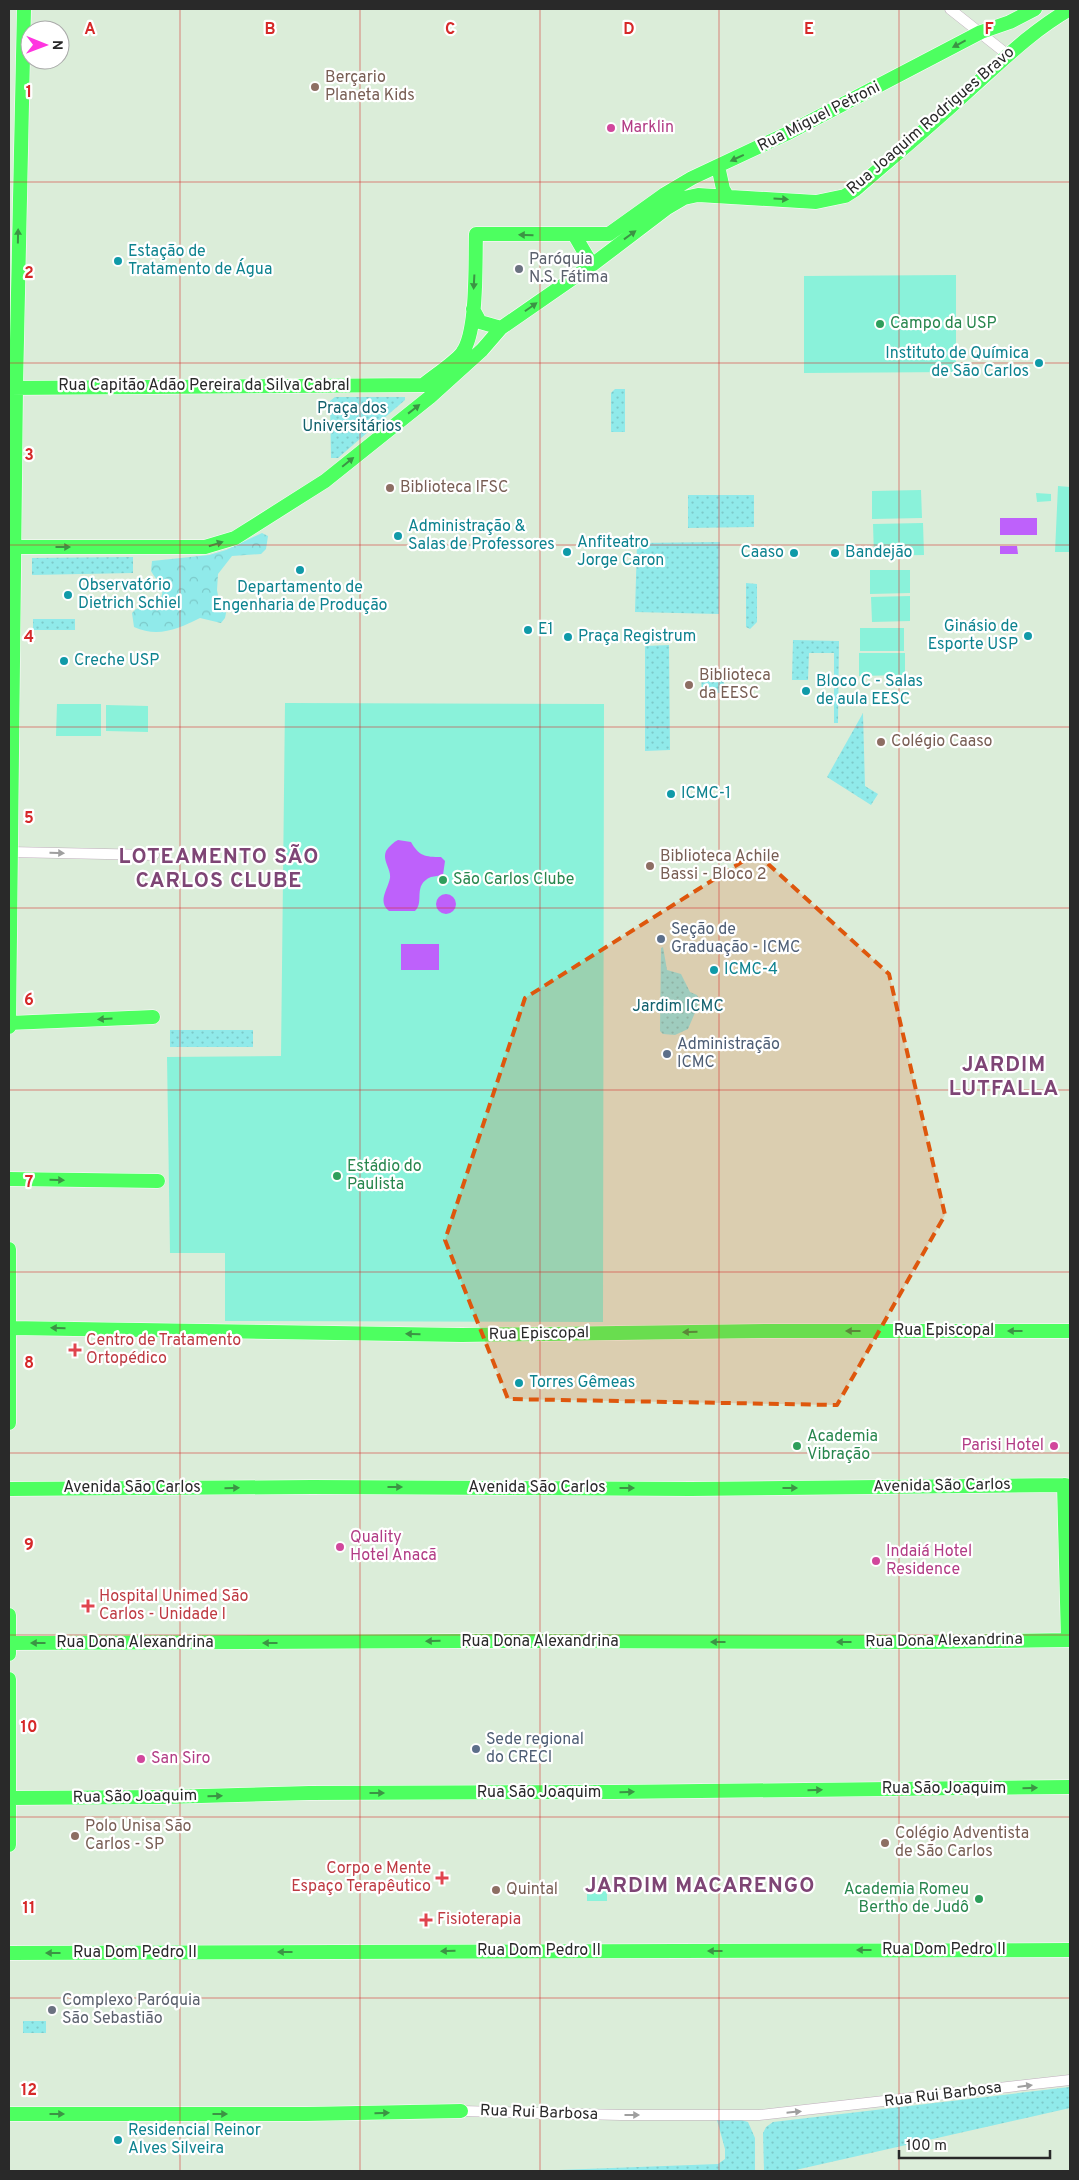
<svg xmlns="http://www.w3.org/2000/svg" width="1079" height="2180" viewBox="0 0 1079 2180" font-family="Overpass,sans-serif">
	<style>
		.grass { fill: url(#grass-dots) }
		.forest { fill: url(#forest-crowns) }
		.pitch { fill: #8af2da }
		.water { fill: #be61fb }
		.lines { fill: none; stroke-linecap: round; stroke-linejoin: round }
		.minor-casing { stroke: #bfaebc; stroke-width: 11 }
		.major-casing { stroke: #fff; stroke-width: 15 }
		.minor { stroke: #fff; stroke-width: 10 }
		.major { stroke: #4dff60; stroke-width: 14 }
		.oneway { fill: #3b9444 }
		.oneway2 { fill: #9f9f9f }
		.marked { fill: #de570d; fill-opacity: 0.2; stroke: #de570d; stroke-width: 4; stroke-dasharray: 10 6; stroke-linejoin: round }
		.grid { fill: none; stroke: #d62828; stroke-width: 1; stroke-opacity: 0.55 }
		.education-dot { fill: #8d6e63; stroke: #fff; stroke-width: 2 }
		.hotel-dot { fill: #d1479c; stroke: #fff; stroke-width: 2 }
		.culture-dot { fill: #0f9aa8; stroke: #fff; stroke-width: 2 }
		.worship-dot { fill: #6b7280; stroke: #fff; stroke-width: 2 }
		.leisure-dot { fill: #2e9e5b; stroke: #fff; stroke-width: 2 }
		.service-dot { fill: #5c6f8a; stroke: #fff; stroke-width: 2 }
		.health-dot { fill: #e0444e; stroke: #fff; stroke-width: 2 }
		.labels { text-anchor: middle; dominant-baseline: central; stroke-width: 4.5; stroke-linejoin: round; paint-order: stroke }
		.education-label { font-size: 16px; fill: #785e54; stroke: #fff; text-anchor: start }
		.street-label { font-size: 16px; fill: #292929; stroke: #fff }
		.hotel-label { font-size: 16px; fill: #b23c85; stroke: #fff; text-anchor: start }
		.culture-label { font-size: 16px; fill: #0d838f; stroke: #fff; text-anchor: start }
		.worship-label { font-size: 16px; fill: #5b616d; stroke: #fff; text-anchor: start }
		.leisure-label { font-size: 16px; fill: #27864d; stroke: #fff; text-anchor: start }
		.park-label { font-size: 16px; fill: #12616d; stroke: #fff }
		.service-label { font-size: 16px; fill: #4e5e75; stroke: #fff; text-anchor: start }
		.health-label { font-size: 16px; fill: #be3a42; stroke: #fff; text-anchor: start }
		.district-label { font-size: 21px; font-weight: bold; letter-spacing: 1px; fill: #7e4575; stroke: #fff }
		.grid-label { font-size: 16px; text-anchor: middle; font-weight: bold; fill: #d62828; stroke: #fff; stroke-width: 4.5; stroke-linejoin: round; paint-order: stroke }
	</style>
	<defs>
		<pattern id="grass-dots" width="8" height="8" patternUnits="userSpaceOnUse" patternTransform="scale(1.25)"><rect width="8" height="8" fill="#90eaea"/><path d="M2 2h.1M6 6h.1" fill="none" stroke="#7cc9c9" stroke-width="1.8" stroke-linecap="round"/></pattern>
		<pattern id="forest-crowns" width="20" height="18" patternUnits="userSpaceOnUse" patternTransform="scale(1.25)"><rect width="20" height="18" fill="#90eaea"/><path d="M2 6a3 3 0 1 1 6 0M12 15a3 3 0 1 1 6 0" fill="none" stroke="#7cc9c9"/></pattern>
	</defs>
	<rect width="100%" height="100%" fill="#dbedd9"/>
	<path class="grass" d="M615,389H625V432H611V393Z
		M335,397H405V400L338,458H331L330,401Z
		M688,495H754V527L688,528Z
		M720,542L719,614L635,612L637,543Z
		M133,557V573L32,575V558Z
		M746,583L757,584V622L750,629L746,627Z
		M33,619H75V630H33Z
		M793,640L839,641L838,723H834V653H809L808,680H792Z
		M669,645L670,750L645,751V646Z
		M724,677V693H702L701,678Z
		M863,713L865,786L878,794L871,805L827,777Z
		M663,947L667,970L681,974L690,992L697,995L700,1001L688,1029L675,1035L663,1034L660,1031L661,948Z
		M170,1030H253V1047H170Z
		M23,2021H46V2033H23Z
		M1070,2087V2108L791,2171H764L763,2133L766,2127L773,2122Z
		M717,2120H741L748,2122L755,2138V2171H532L718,2164L725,2159V2149Z"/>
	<path class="forest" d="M262,533L268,536L266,549L261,554L232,556L218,574L217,590L219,601L226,613L225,618L221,623L200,618C178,629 158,638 134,627L132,613L136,609L159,603C167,586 159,585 151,571L152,561L209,555L226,550Z"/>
	<path class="pitch" d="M956,275V372L804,373V276Z
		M1058,486L1070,487V552H1055Z
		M921,490L922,518L872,519V491Z
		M1036,493L1051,494V501L1037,502Z
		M923,523L924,555L874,556L873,524Z
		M870,570H910V593L870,594Z
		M910,596V621L872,622L871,597Z
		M860,628H904V651H860Z
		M859,653H905V675L859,676Z
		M285,703L604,704L603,1322L225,1321V1253H170L167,1057L281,1056Z
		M57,704H101V736H56Z
		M106,705L148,706V732L106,731Z
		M587,1886H607V1901H587Z"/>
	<path class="water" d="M1000,518H1037V535H1000Z
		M1000,546H1017L1018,554H1000Z
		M398,840L411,842C419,856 425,857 441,857L445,861L443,875C439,876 435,876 431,877C412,885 425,902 415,911H389C377,902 388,889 390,878C391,868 382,861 386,851C389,846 394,842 398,840Z
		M436 904a10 10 0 1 1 20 0a10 10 0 1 1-20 0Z
		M401,944H439V970H401Z"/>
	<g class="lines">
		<defs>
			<path id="minor" d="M950,9L1008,55
				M9,852L154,855
				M461,2111L621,2115H759L1070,2080"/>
			<path id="major" d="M718,166L723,189L727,196
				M575,236L592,265
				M473,309L480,322L501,328
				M9,388L423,385C434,376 454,363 462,353C478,332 475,262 476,234H609L665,194L692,178L786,134L981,32L1010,22L1035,9
				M14,547H205L235,538L325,481L430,397L482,350L501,328L592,265L667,208L684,198L698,195L816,202L845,196L856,189C893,157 930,126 966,93C1001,62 1030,32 1070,9
				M9,1023L153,1017
				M9,1027L16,388L24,9
				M9,1179L158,1181
				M9,1249V1423
				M9,1328L462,1335L765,1331H1070
				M1064,1485L1068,1640
				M9,1489L312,1487L691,1489L1064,1485L1070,1486
				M9,1615V1654
				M9,1643L463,1641L928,1642L1070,1640
				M9,1679V1845
				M9,1798L164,1797L309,1793L615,1792L1070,1787
				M9,1953L1070,1950
				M9,2114H306L461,2111"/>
		</defs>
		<use href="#minor" class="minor-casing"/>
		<use href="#major" class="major-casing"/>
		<use href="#minor" class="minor"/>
		<use href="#major" class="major"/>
	</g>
	<defs><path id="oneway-solid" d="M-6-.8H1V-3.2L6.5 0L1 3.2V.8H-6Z" transform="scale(1.25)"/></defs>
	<g class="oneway">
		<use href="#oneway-solid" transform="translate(959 44) rotate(152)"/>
		<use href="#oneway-solid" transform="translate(737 158) rotate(155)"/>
		<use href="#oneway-solid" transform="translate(781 199) rotate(4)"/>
		<use href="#oneway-solid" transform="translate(526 235) rotate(-179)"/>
		<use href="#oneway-solid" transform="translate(630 235) rotate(-36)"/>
		<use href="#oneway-solid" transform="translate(18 236) rotate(-89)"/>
		<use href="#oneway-solid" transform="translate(474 282) rotate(93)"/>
		<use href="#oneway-solid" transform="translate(531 307) rotate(-35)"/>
		<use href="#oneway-solid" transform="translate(414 409) rotate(-38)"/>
		<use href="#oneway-solid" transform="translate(348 462) rotate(-39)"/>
		<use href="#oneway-solid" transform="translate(216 544) rotate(-17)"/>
		<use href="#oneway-solid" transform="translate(63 547)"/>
		<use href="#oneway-solid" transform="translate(105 1019) rotate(177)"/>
		<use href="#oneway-solid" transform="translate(57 1180) rotate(1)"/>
		<use href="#oneway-solid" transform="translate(58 1328) rotate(-179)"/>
		<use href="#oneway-solid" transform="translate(853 1331) rotate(180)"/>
		<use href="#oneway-solid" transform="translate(1015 1331) rotate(-180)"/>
		<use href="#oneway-solid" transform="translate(690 1332) rotate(179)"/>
		<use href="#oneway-solid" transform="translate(413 1334) rotate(-179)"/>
		<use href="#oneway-solid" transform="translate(395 1487)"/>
		<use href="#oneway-solid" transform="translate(232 1488) rotate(-1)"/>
		<use href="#oneway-solid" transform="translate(627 1488)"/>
		<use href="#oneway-solid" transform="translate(790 1488)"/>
		<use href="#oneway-solid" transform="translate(433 1641) rotate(179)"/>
		<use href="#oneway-solid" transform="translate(718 1642) rotate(180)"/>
		<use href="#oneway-solid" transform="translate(844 1642) rotate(180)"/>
		<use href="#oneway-solid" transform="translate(38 1643) rotate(180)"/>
		<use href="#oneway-solid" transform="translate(270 1643) rotate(180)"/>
		<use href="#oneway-solid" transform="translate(1030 1788) rotate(-1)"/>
		<use href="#oneway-solid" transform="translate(815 1790) rotate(-1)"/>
		<use href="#oneway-solid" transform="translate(627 1792) rotate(-1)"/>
		<use href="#oneway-solid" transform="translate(377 1793)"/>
		<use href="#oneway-solid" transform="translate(215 1796) rotate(-2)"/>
		<use href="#oneway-solid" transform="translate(864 1950) rotate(180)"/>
		<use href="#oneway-solid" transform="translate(448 1951) rotate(178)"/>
		<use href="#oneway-solid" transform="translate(715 1951) rotate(180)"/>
		<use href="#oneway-solid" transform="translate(285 1952) rotate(-180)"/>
		<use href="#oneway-solid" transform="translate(53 1953) rotate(180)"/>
		<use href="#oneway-solid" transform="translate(382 2113) rotate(-1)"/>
		<use href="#oneway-solid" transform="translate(57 2114)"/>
		<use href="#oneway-solid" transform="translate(220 2114)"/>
	</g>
	<g class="oneway2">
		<use href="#oneway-solid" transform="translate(57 853) rotate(1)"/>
		<use href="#oneway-solid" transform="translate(1025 2086) rotate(-7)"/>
		<use href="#oneway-solid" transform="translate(794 2112) rotate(-6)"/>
		<use href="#oneway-solid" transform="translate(632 2115)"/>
	</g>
	<path class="marked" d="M756,853L889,974L945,1215L837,1405L508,1399L445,1240L525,998Z"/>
	<path class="grid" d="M180,9V2171M360,9V2171M540,9V2171M719,9V2171M899,9V2171M9,182H1070M9,363H1070M9,545H1070M9,727H1070M9,908H1070M9,1090H1070M9,1272H1070M9,1453H1070M9,1635H1070M9,1817H1070M9,1998H1070"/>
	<g class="education-dot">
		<circle cx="315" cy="87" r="5"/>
		<circle cx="390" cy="488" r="5"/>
		<circle cx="689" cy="685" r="5"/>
		<circle cx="881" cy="742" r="5"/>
		<circle cx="650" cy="866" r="5"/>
		<circle cx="75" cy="1836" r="5"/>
		<circle cx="885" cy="1843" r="5"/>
		<circle cx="496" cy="1890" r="5"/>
	</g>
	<g class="hotel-dot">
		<circle cx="611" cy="128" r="5"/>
		<circle cx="1054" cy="1446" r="5"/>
		<circle cx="340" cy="1547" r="5"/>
		<circle cx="876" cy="1561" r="5"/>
		<circle cx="141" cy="1759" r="5"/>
	</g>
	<g class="culture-dot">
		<circle cx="118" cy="261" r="5"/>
		<circle cx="1039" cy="363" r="5"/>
		<circle cx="398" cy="536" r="5"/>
		<circle cx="567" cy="552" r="5"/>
		<circle cx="794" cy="553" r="5"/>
		<circle cx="835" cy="553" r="5"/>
		<circle cx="300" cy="570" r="5"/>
		<circle cx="68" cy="595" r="5"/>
		<circle cx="528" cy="630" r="5"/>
		<circle cx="1028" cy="636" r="5"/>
		<circle cx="568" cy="637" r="5"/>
		<circle cx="64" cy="661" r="5"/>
		<circle cx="806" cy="691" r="5"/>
		<circle cx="671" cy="794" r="5"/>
		<circle cx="714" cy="970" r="5"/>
		<circle cx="519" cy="1383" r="5"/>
		<circle cx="118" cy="2140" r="5"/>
	</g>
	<g class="worship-dot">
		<circle cx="519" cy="269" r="5"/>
		<circle cx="52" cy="2010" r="5"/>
	</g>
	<g class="leisure-dot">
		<circle cx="880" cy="324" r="5"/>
		<circle cx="443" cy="880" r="5"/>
		<circle cx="337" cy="1176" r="5"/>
		<circle cx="797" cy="1446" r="5"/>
		<circle cx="979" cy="1899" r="5"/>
	</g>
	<g class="service-dot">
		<circle cx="661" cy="939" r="5"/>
		<circle cx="667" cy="1054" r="5"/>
		<circle cx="476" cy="1749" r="5"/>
	</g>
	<g class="health-dot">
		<path d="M72.5 1342.5h5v5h5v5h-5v5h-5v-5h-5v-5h5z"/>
		<path d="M85.5 1598.5h5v5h5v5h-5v5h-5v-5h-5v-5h5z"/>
		<path d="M439.5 1870.5h5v5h5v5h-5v5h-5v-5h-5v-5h5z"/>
		<path d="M423.5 1912.5h5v5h5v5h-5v5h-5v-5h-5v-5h5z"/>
	</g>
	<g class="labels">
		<g class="education-label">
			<text x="325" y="78">Berçario<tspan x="325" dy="18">Planeta Kids</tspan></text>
			<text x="400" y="488">Biblioteca IFSC</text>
			<text x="699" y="676">Biblioteca<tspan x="699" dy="18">da EESC</tspan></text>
			<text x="891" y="742">Colégio Caaso</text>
			<text x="660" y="857">Biblioteca Achile<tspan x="660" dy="18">Bassi - Bloco 2</tspan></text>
			<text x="85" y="1827">Polo Unisa São<tspan x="85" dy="18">Carlos - SP</tspan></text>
			<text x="895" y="1834">Colégio Adventista<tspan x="895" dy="18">de São Carlos</tspan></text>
			<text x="506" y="1890">Quintal</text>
		</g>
		<g class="street-label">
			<text transform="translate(819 117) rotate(-27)">Rua Miguel Petroni</text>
			<text transform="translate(931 121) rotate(-41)">Rua Joaquim Rodrigues Bravo</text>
			<text x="204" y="386">Rua Capitão Adão Pereira da Silva Cabral</text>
			<text x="944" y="1331">Rua Episcopal</text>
			<text transform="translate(539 1334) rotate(-1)">Rua Episcopal</text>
			<text transform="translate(942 1486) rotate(-1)">Avenida São Carlos</text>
			<text x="132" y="1488">Avenida São Carlos</text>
			<text x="537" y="1488">Avenida São Carlos</text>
			<text transform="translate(944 1641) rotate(-1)">Rua Dona Alexandrina</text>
			<text x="540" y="1642">Rua Dona Alexandrina</text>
			<text x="135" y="1643">Rua Dona Alexandrina</text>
			<text x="944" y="1789">Rua São Joaquim</text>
			<text x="539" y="1793">Rua São Joaquim</text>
			<text transform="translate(135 1797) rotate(-1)">Rua São Joaquim</text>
			<text x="944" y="1950">Rua Dom Pedro II</text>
			<text x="539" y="1951">Rua Dom Pedro II</text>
			<text x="135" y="1953">Rua Dom Pedro II</text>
			<text transform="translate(943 2095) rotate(-7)">Rua Rui Barbosa</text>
			<text transform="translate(539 2113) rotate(2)">Rua Rui Barbosa</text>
		</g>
		<g class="hotel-label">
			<text x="621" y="128">Marklin</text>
			<text x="1044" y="1446" text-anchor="end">Parisi Hotel</text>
			<text x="350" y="1538">Quality<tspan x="350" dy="18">Hotel Anacã</tspan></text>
			<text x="886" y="1552">Indaiá Hotel<tspan x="886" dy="18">Residence</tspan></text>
			<text x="151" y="1759">San Siro</text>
		</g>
		<g class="culture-label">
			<text x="128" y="252">Estação de<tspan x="128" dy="18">Tratamento de Água</tspan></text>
			<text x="1029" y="354" text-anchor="end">Instituto de Química<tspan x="1029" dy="18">de São Carlos</tspan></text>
			<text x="408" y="527">Administração &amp;<tspan x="408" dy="18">Salas de Professores</tspan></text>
			<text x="577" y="543">Anfiteatro<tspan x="577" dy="18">Jorge Caron</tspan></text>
			<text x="784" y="553" text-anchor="end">Caaso</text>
			<text x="845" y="553">Bandejão</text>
			<text x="78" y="586">Observatório<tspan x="78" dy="18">Dietrich Schiel</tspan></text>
			<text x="300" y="588" text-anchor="middle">Departamento de<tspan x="300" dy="18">Engenharia de Produção</tspan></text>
			<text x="1018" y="627" text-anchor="end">Ginásio de<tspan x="1018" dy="18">Esporte USP</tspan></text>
			<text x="538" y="630">E1</text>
			<text x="578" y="637">Praça Registrum</text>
			<text x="74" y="661">Creche USP</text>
			<text x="816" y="682">Bloco C - Salas<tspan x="816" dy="18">de aula EESC</tspan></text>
			<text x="681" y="794">ICMC-1</text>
			<text x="724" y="970">ICMC-4</text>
			<text x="529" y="1383">Torres Gêmeas</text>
			<text x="128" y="2131">Residencial Reinor<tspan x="128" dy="18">Alves Silveira</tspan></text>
		</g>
		<g class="worship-label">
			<text x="529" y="260">Paróquia<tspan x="529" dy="18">N.S. Fátima</tspan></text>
			<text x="62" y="2001">Complexo Paróquia<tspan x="62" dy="18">São Sebastião</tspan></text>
		</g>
		<g class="leisure-label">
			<text x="890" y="324">Campo da USP</text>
			<text x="453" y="880">São Carlos Clube</text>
			<text x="347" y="1167">Estádio do<tspan x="347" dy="18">Paulista</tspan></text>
			<text x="807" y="1437">Academia<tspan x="807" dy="18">Vibração</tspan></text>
			<text x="969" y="1890" text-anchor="end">Academia Romeu<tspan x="969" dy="18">Bertho de Judô</tspan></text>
		</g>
		<g class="park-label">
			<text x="352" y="409">Praça dos<tspan x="352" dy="18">Universitários</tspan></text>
			<text x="678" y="1007">Jardim ICMC</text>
		</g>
		<g class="service-label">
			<text x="671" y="930">Seção de<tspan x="671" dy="18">Graduação - ICMC</tspan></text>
			<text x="677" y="1045">Administração<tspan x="677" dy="18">ICMC</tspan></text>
			<text x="486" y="1740">Sede regional<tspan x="486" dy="18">do CRECI</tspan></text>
		</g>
		<g class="health-label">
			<text x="86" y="1341">Centro de Tratamento<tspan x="86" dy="18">Ortopédico</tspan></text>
			<text x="99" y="1597">Hospital Unimed São<tspan x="99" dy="18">Carlos - Unidade I</tspan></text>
			<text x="431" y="1869" text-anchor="end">Corpo e Mente<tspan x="431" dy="18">Espaço Terapêutico</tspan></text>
			<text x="437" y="1920">Fisioterapia</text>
		</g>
		<g class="district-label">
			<text x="219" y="857">LOTEAMENTO SÃO<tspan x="219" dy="24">CARLOS CLUBE</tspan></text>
			<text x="1004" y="1065">JARDIM<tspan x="1004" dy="24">LUTFALLA</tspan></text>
			<text x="700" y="1886">JARDIM MACARENGO</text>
		</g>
	</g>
	<g class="grid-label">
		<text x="90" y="34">A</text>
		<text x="270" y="34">B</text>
		<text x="450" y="34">C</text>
		<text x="629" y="34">D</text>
		<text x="809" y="34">E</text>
		<text x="989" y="34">F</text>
		<text x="29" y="97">1</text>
		<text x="29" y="278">2</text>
		<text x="29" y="460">3</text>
		<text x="29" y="642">4</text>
		<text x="29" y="823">5</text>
		<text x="29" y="1005">6</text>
		<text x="29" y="1187">7</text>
		<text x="29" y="1368">8</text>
		<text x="29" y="1550">9</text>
		<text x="29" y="1732">10</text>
		<text x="29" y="1913">11</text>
		<text x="29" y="2095">12</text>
	</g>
	<rect width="1079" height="2180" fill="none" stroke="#292929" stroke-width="20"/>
	<g transform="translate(45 45) rotate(91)"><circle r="24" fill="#ffffff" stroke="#a9a9a9"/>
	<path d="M0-4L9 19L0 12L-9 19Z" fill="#ff35e0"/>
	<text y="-8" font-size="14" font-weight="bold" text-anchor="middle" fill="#292929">N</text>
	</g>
	<path d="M899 2150v8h151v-8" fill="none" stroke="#292929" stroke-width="2.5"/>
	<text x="906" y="2150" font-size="15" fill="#292929" stroke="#ffffff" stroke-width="4" paint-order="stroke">100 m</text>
</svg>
